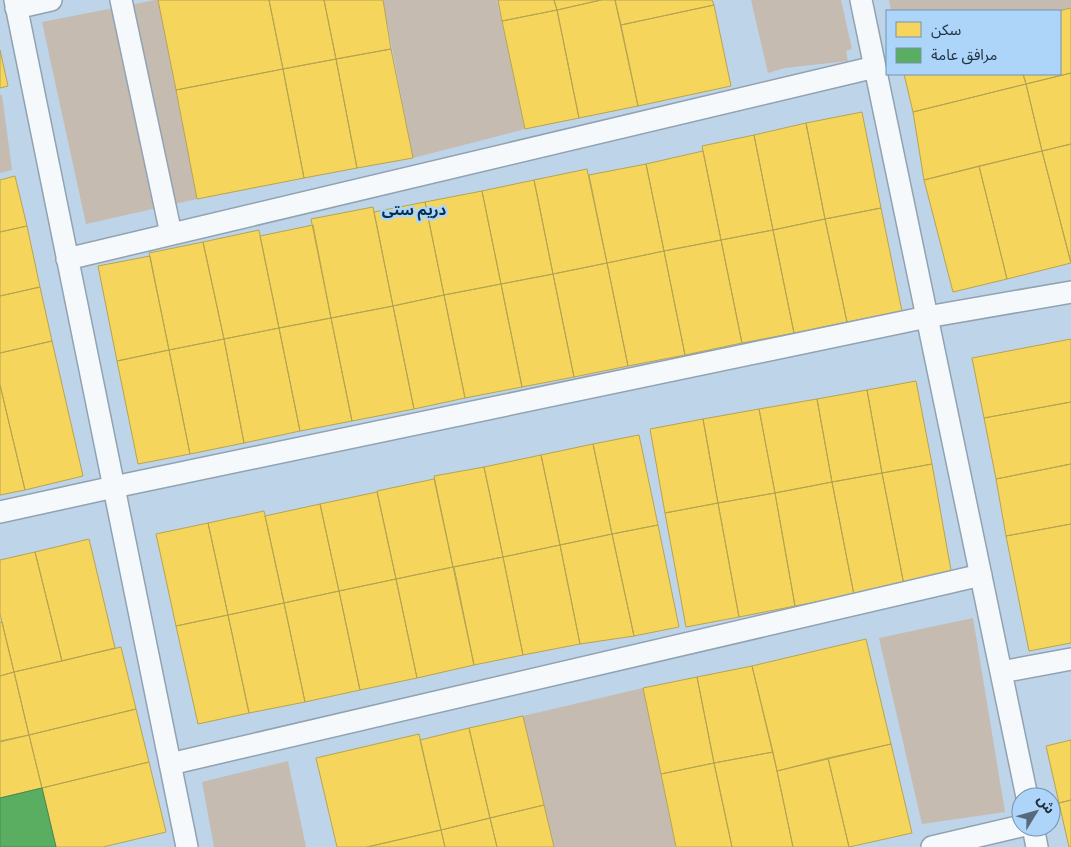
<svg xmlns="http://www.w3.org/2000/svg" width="1071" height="847" viewBox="0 0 1071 847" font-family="Ubuntu,'Noto Sans Arabic',sans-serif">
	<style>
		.green { fill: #c5bbb1 }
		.homes { fill: #f6d55c; stroke: #b6a453 }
		.public { fill: #5aae61; stroke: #498856 }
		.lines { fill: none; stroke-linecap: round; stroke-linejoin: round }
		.minor-casing { stroke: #91a2b2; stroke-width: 24 }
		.minor { stroke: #f5f9fc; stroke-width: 21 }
		.labels { text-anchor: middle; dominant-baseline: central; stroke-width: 5; stroke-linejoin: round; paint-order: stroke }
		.neighbourhood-label { font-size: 15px; font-weight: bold; fill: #072e4a; stroke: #add5f9 }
	</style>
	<rect width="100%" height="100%" fill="#bed4e8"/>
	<path class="green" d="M155,0H158L197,199L86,224L42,22Z
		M383,0H497L525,129L413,158Z
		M751,0H841L852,49L846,51L848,61L785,68L768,73Z
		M889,0H1071V12L891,11Z
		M0,95H2L12,170L0,173Z
		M973,618L1005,812L922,824L879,638Z
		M643,688L676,847H554L523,716Z
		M288,761L306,847H214L202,782Z"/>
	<path class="homes" d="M158,0H269L283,69L176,90Z
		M269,0H324L336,59L283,69Z
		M324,0H383L391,49L336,59Z
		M498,0H554L557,10L502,21Z
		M554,0H601L557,10Z
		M601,0H615L638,106L579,118L557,10Z
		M615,0H712L714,5L621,25Z
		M714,5L731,86L638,106L621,25Z
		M1071,8V73L1026,84L1023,74H1060L1059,11Z
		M557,10L579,118L525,129L502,21Z
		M391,49L413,158L357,168L336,59Z
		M0,50L8,86L0,88Z
		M336,59L357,168L304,178L283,69Z
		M283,69L304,178L197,199L176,90Z
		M1071,73V144L1042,151L1026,84Z
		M904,74H1023L1026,84L913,112Z
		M1026,84L1042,151L924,180L913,112Z
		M862,112L881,208L825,219L806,123Z
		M806,123L825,219L773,230L754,135Z
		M754,135L773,230L721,240L702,146Z
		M1071,144V263L1042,151Z
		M703,151L721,240L664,251L646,164Z
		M1042,151L1071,263L1007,279L979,166Z
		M646,164L664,251L607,263L589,175Z
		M979,166L1007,279L953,292L924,180Z
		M587,169L607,263L553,274L534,180Z
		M15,176L27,226L0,232V180Z
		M534,180L553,274L501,284L482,191Z
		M482,191L501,284L444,295L425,202Z
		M425,202L444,295L393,306L374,212Z
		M373,207L393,306L331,318L311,219Z
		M881,208L902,311L847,322L825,219Z
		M825,219L847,322L794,333L773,230Z
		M313,225L331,318L279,328L260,236Z
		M27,226L40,287L0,296V232Z
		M259,230L279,328L224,339L203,242Z
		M773,230L794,333L742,343L721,240Z
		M721,240L742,343L685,355L664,251Z
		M203,242L224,339L169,350L149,253Z
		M664,251L685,355L628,366L607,263Z
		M150,256L169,350L117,361L98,266Z
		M607,263L628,366L574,377L553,274Z
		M553,274L574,377L522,387L501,284Z
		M501,284L522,387L465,398L444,295Z
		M40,287L52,341L0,353V296Z
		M444,295L465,398L414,409L393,306Z
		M393,306L414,409L352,421L331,318Z
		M331,318L352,421L300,431L279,328Z
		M279,328L300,431L244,443L224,339Z
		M224,339L244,443L190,454L169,350Z
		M1071,339V402L984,418L972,358Z
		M52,341L83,476L25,490L0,385V353Z
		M169,350L190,454L138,464L117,361Z
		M916,381L932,464L882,473L867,390Z
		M0,385L25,490L0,495Z
		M867,390L882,473L832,482L817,399Z
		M817,399L832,482L775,493L759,409Z
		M1071,402V464L996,479L984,418Z
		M759,409L775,493L718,503L703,419Z
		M703,419L718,503L665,513L650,429Z
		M639,435L658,525L612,534L593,444Z
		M593,444L612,534L560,545L541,455Z
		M541,455L560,545L503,557L484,467Z
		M932,464L952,576L904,585L882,473Z
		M1071,464V524L1006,536L996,479Z
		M484,467L503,557L453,567L434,476Z
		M882,473L904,585L854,595L832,482Z
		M434,479L453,567L396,579L377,491Z
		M832,482L854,595L795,606L775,493Z
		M377,492L396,579L339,591L320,504Z
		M775,493L795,606L739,617L718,503Z
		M718,503L739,617L686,627L665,513Z
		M320,504L339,591L284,603L265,516Z
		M264,511L284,603L228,615L208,523Z
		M208,523L228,615L176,626L156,534Z
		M1071,524V643L1029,651L1006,536Z
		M658,525L679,627L634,636L612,534Z
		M612,534L634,636L580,644L560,545Z
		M89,539L115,648L62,661L35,552Z
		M560,545L580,644L523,655L503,557Z
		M35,552L62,661L14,672L0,614V560Z
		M503,557L523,655L474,665L454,567Z
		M453,567L474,665L417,678L396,579Z
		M396,579L417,678L360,690L339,591Z
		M339,591L360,690L305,702L284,603Z
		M284,603L305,702L249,713L228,615Z
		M228,615L249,713L198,724L176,626Z
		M0,622H2L14,672L0,676Z
		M866,639L891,744L777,771L752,666Z
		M121,647L136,709L29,735L14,672Z
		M752,666L773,752L714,763L697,677Z
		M14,672L29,735L0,741V676Z
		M697,677L714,763L661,774L643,688Z
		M136,709L149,762L42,788L29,735Z
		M523,716L544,805L490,818L469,728Z
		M469,728L490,818L441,830L420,740Z
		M419,734L441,830L367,847H337L316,758Z
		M29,735L42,788L0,798V742Z
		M1071,740V800L1059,803L1046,746Z
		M891,744L912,833L849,847L828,758Z
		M773,752L793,847H732L714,763Z
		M828,758L849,847H793L777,771Z
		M149,762L166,832L103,847H56L42,788Z
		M714,763L732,847H676L661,774Z
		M1071,800V847H1069L1059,803Z
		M544,805L554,847H497L490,818Z
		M490,818L497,847H445L441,830Z
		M441,830L445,847H367Z"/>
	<path class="public" d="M42,788L56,847H0V798Z"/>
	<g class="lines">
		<defs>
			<path id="minor" d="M15,0L187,847
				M121,0L171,234
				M861,0L1027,797
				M16,8L51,0
				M67,259L875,67
				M0,512L114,487L927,317L1071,292
				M1001,672L1071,659
				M170,764L981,575
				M1033,827L1037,847
				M932,847L1021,826"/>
		</defs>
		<use href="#minor" class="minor-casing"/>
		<use href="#minor" class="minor"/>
	</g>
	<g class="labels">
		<g class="neighbourhood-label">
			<text x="414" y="209">دریم ستی</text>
		</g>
	</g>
	<rect x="886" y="10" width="175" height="65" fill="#add5f9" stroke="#7593ae"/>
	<rect x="896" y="22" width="25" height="15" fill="#f6d55c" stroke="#7593ae"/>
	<text x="931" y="35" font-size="15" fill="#20303e">سكن</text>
	<rect x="896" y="48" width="25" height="15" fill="#5aae61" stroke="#7593ae"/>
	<text x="931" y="60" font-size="15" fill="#20303e">مرافق عامة</text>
	<g transform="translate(1036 812) rotate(53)"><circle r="24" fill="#add5f9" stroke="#7593ae"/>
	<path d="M0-4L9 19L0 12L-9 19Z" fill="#57697a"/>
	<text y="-8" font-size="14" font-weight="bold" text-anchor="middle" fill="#20303e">ش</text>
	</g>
</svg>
